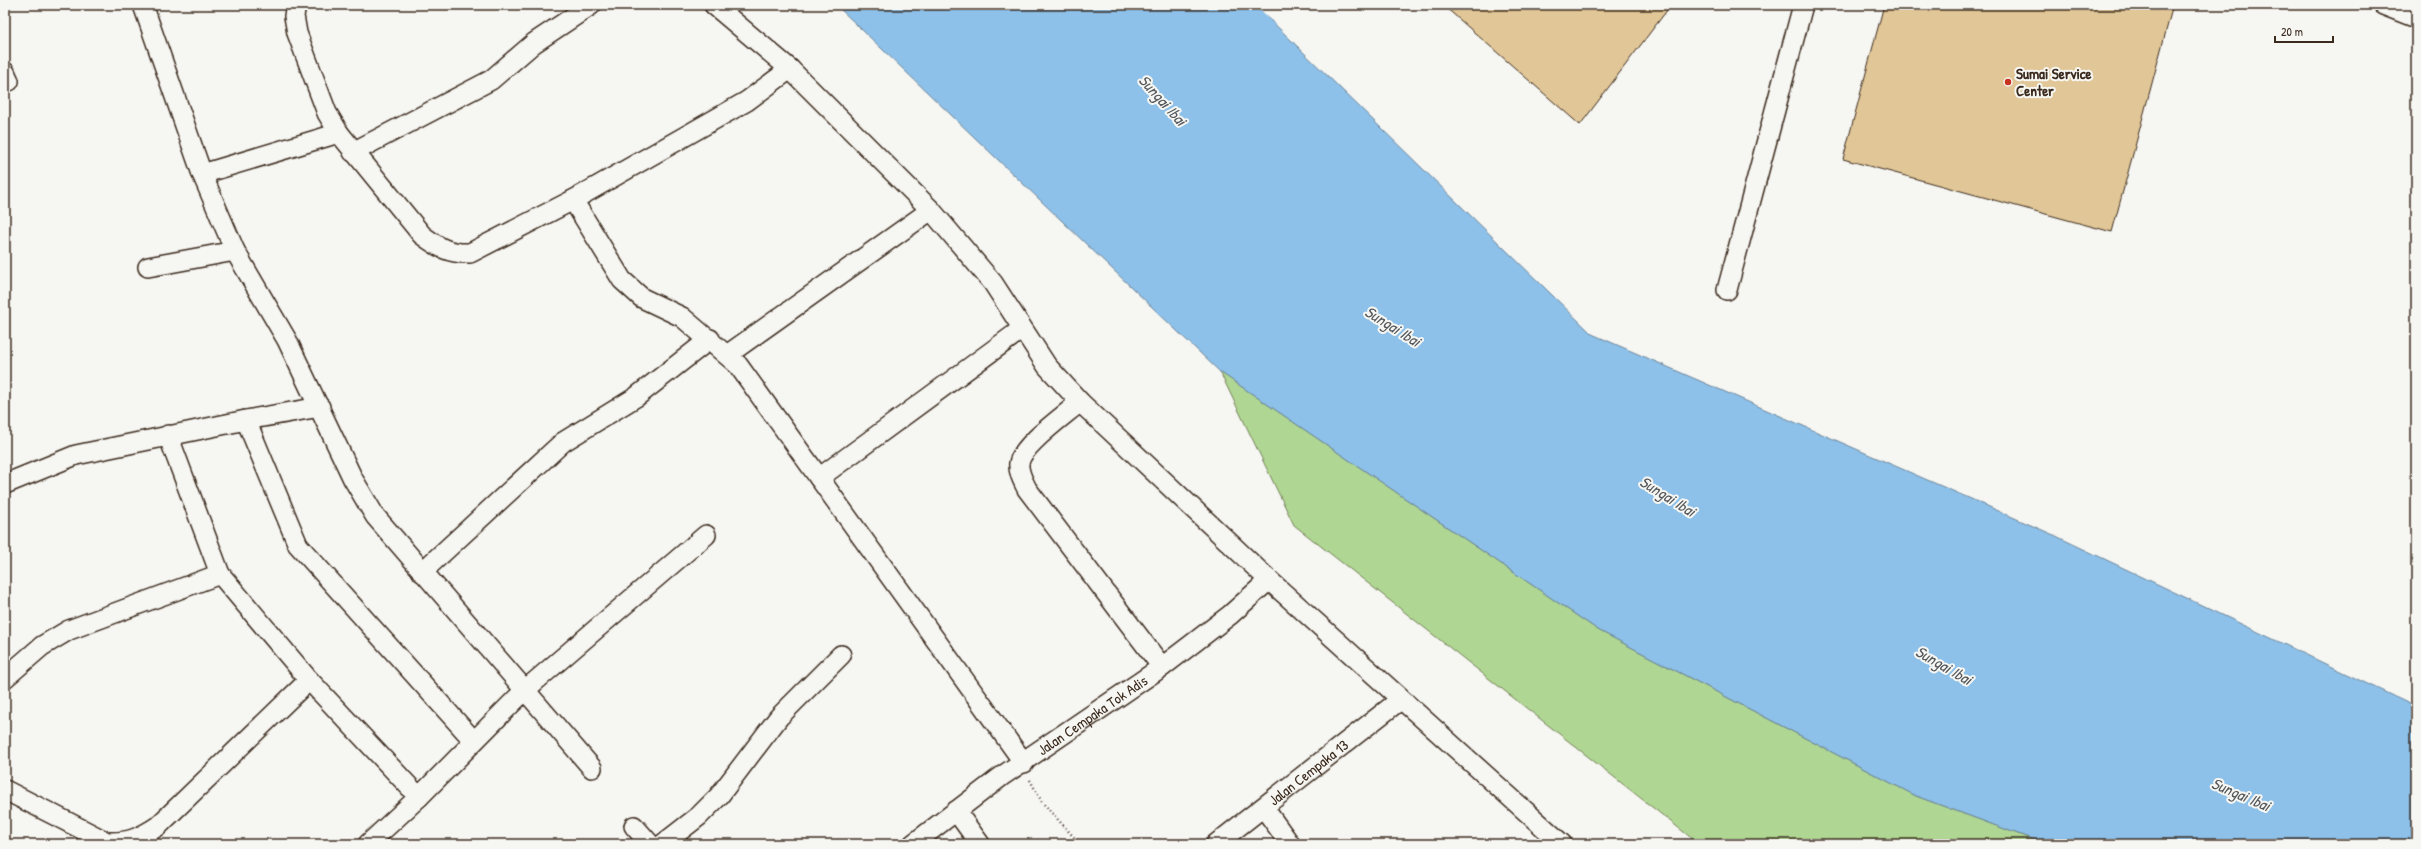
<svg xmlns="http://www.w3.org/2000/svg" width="2421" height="849" viewBox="0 0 2421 849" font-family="'Patrick Hand',sans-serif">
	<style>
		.green { fill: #afd793; stroke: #758058 }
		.water { fill: #8dc1ea; stroke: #6c8598 }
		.building { fill: #e1c797; stroke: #3b2a1e }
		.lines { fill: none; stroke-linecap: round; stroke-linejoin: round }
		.minor-casing { stroke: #3b2a1e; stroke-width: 22 }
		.path { stroke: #3b2a1e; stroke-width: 2.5; stroke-dasharray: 1 3; stroke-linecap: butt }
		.minor { stroke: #f6f6f2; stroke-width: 19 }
		.poi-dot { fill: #c8321e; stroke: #f6f6f2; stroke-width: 1.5 }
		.labels { text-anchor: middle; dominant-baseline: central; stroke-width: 4; stroke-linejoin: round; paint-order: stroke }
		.poi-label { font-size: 15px; font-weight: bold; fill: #3b2a1e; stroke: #f6f6f2; text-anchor: start }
		.street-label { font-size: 15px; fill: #3b2a1e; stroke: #f6f6f2 }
		.water-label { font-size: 16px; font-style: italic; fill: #54575b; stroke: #f6f6f2 }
	</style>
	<rect width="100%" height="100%" fill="#f6f6f2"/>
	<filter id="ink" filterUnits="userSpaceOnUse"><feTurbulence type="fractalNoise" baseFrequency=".025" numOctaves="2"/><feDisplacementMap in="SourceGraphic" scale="8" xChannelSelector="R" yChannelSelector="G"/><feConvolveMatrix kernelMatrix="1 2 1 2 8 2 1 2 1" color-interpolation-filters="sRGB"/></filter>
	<g filter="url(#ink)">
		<path class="green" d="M1220,372L1598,630L1916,796L2045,844H1699L1294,525Z"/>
		<path class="water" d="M836,5H1255L1592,334L2056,536L2416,707V844H2045L1916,796L1598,630L1220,372Z"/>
		<path class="building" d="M1443,5H1671L1580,125Z
			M1884,5H2173L2112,232L1843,159Z"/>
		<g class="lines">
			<defs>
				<g id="minor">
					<path d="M143,5L202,174L235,251L287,340L353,479L375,516L592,768"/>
					<path d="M296,5L294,16L297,33L327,113L339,133L422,235C438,247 449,254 470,253L573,200L747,101L790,69"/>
					<path d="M714,5L790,69L931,210L993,283L1047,366L1080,402L1269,580L1562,844"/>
					<path d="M2383,5L2416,18"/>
					<path d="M5,72L9,81"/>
					<path d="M353,152L491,80L534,43L591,5"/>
					<path d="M202,174L339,133"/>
					<path d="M573,200L622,280L642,298L682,317L738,365L1024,763"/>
					<path d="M148,267L235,251"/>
					<path d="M1727,290L1803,5"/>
					<path d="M727,355L931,210"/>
					<path d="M1080,402C1065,415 1022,445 1019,463C1018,472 1023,481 1027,489L1162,667"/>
					<path d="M246,420L298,545L473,740"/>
					<path d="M168,435L220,574L309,680L419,797"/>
					<path d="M819,478L1022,329"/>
					<path d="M5,484L76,455L246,420L320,407"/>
					<path d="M422,572L563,442L636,397L710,339"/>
					<path d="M5,678L42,646L69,630L220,574"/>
					<path d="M5,790L107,842C128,843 140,838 158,826L309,680"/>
					<path d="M1264,808L1290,844"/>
					<path d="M956,811L980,844"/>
					<path d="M634,826L650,844"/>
					<path d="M368,844L419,797L525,690L706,535"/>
					<path d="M663,844L699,816L719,796L779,717L841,655"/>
					<path id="s1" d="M913,844L1002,776L1162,667L1230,615L1269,580"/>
					<path id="s2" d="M1216,844L1400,700"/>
				</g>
			</defs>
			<use href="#minor" class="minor-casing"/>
			<path class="path" d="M1030,780L1042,802L1080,844"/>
			<use href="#minor" class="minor"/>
		</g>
	</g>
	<circle class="poi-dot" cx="2008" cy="82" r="4"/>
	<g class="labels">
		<g class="poi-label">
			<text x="2016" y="73">Sumai Service<tspan x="2016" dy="17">Center</tspan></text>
		</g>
		<g class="street-label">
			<text stroke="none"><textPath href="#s1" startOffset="221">Jalan Cempaka Tok Adis</textPath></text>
			<text stroke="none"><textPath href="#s2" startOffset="117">Jalan Cempaka 13</textPath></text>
		</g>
		<g class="water-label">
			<text transform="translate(1163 100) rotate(48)">Sungai Ibai</text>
			<text transform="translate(1393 326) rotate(32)">Sungai Ibai</text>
			<text transform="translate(1668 496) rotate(32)">Sungai Ibai</text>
			<text transform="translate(1944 665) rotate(30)">Sungai Ibai</text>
			<text transform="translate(2241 794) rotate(23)">Sungai Ibai</text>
		</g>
	</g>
	<rect width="2421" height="849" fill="none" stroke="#f6f6f2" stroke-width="20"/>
	<rect x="10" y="10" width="2401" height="829" fill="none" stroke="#3b2a1e" stroke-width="1.5" filter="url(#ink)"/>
	<path d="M2275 36v6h58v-6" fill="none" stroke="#3b2a1e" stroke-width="2"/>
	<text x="2281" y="36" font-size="12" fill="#3b2a1e" stroke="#f6f6f2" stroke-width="3" paint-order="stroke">20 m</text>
</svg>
